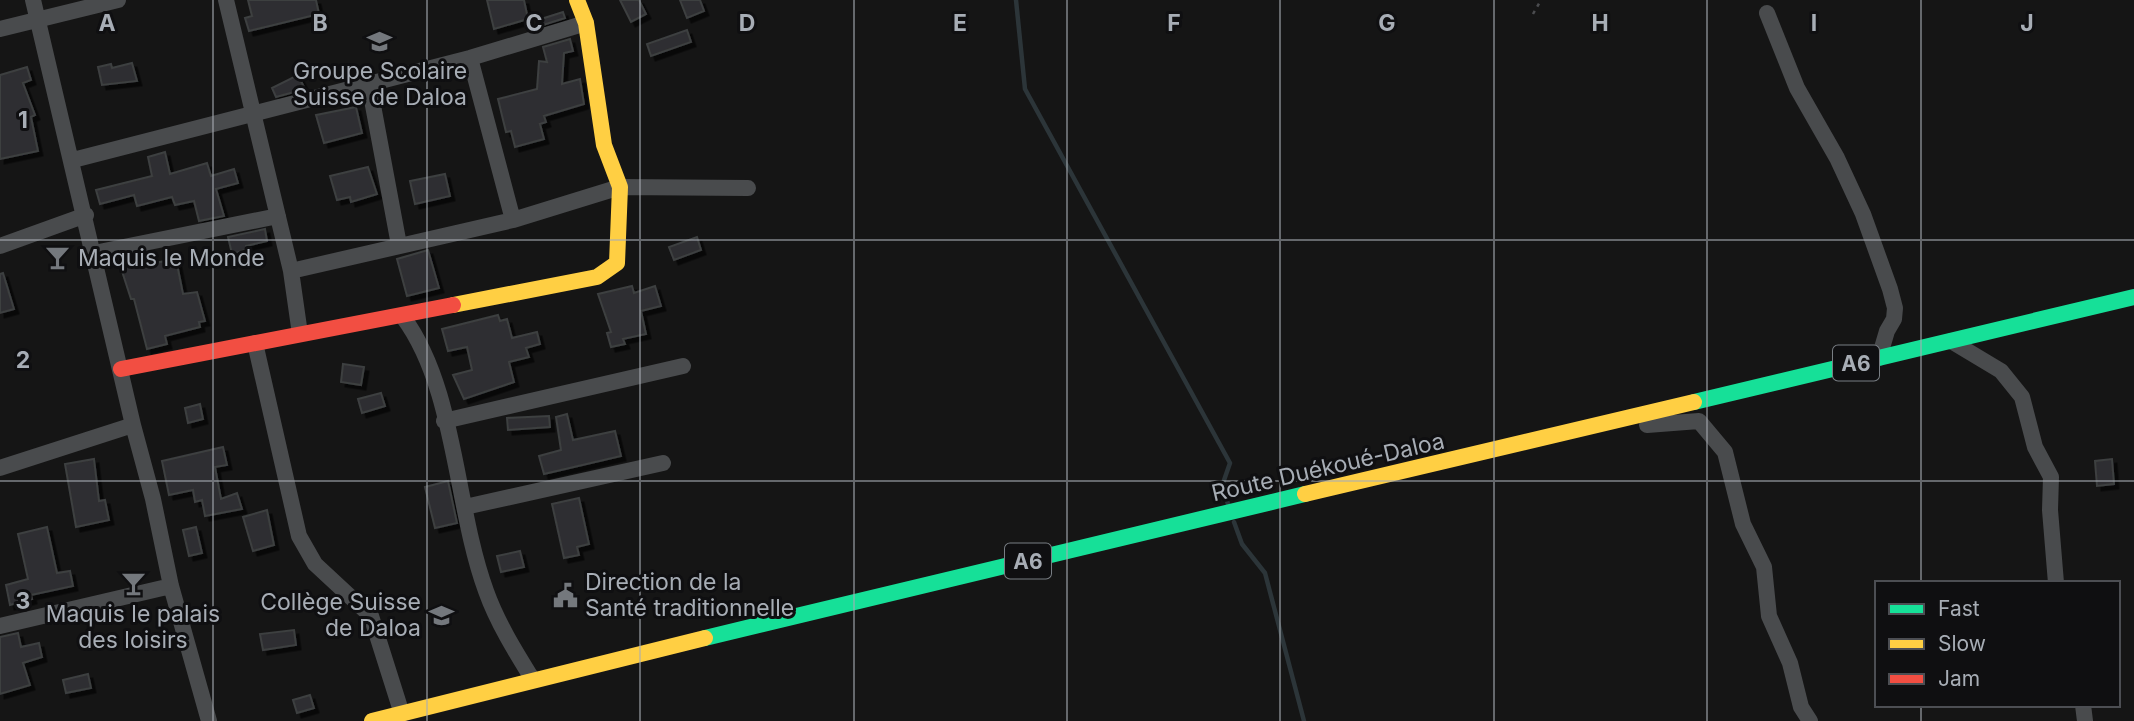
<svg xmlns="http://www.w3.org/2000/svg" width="2134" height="721" viewBox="0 0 2134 721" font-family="Inter,sans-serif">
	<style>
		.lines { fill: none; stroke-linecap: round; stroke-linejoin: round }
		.stream { stroke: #2c3539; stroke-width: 4.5 }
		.building { fill: #2f2f30; stroke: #3d3f41; stroke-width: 2; filter: url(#shadow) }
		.path { stroke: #4b4c4f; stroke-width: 2.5; stroke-dasharray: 3.5 5; stroke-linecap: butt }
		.street { stroke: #494b4d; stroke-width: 16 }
		.fast { stroke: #16e098; stroke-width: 16 }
		.slow { stroke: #ffcf43; stroke-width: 16 }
		.jam { stroke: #f24e42; stroke-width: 16 }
		.grid { fill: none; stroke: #a7adb5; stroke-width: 2; stroke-opacity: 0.55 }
		.labels { text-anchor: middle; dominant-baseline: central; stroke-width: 6; stroke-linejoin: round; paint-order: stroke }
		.shield { fill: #0f0f11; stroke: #797e84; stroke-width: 2 }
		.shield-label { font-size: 21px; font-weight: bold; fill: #a7adb5 }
		.poi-label { font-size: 23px; fill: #a7adb5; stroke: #0f0f11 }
		.street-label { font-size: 23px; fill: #a7adb5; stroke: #0f0f11 }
		.grid-label { font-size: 23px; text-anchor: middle; font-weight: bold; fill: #a7adb5; stroke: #0f0f11; stroke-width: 6; stroke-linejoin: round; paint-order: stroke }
	</style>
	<defs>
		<filter id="shadow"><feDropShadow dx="4.5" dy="4.5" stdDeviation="0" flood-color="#0009"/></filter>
	</defs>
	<rect width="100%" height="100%" fill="#151515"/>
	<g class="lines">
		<path class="stream" d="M1016,0L1025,89L1230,463L1222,486L1228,504
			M1234,522L1242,544L1265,573L1304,721"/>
	</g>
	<path class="building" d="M248,0H316L319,14L249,31L245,18L252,16Z
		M487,0H524L528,19L494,29Z
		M620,0H639L646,14L631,22Z
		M680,0H700L704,11L687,18Z
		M563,12L565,18L540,26L538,20Z
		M687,30L691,42L651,56L647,44Z
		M570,39L573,51L564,53L562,84L580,79L584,104L544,116L546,122L540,124L544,139L515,147L511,131L506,132L498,99L537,89L539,61L547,62L543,47Z
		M132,63L137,81L102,85L98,67L111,64L112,68Z
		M27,67L31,80L23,83L35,115L31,117L38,151L0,159V75Z
		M298,75L305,89L276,97L272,88Z
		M356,107L362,133L324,143L316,115Z
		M165,152L170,174L207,163L211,176L234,169L238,183L216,189L224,216L199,221L194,201L175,205L172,197L137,206L134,195L100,204L96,190L152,176L148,157Z
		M368,167L377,194L351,202L350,197L337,200L330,176Z
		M445,174L450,196L415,204L410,181Z
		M265,229L267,241L246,246V250L232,254L228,237Z
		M697,237L701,250L674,260L669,247Z
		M428,250L439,288L407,296L397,259Z
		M147,255L149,264L176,259L183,294L197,292L205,321L199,322L200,327L165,336L167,344L147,349L134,299H131L119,262Z
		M3,273L14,309L0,313V274Z
		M632,286L634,293L655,286L661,306L641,311L646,334L623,339L625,344L611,347L607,333L611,332L598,294Z
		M498,315L500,321L507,319L512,338L537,332L540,344L526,348L529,357L509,362L514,382L464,399L453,375L472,370L467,347L448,351L442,329Z
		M343,364L364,367L361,385L341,382Z
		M381,393L385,406L362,413L358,399Z
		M200,404L203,419L188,423L185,408Z
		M567,414L573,440L615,431L621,456L544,474L539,456L561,450L556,417Z
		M549,416L550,427L508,430L507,418Z
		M223,447L227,465L215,467L221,499L237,493L242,509L205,516L202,500L195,502L193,490L169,495L162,461Z
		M94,459L99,501L105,500L109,520L76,527L65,464Z
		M2112,459L2114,484L2097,486L2095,461Z
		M448,481L457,523L435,528L425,487Z
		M579,498L589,544L577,547L579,555L564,558L552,504Z
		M267,510L274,545L253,551L243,517Z
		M47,527L57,573L70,571L73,586L31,595L32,599L10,605L6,585L28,579L18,534Z
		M196,527L202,553L189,556L183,530Z
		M520,551L524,567L501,572L497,556Z
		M294,630L296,645L263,650L260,634Z
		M18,633L21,647L39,643L42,657L23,663L30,685L0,694V637Z
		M88,674L91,688L66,693L63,680Z
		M310,695L314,708L297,713L293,700Z"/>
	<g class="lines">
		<path class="path" d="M1533,14L1541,0"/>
		<path class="street" d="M33,0L133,425L153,499L171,586L209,721
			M226,0L291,271L300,334
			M1767,13L1797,88L1837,158L1863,214L1890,289L1895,308L1894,319L1887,331L1879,358
			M0,29L118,0
			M470,58L513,220
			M369,84L399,245
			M73,160L470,58L586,23
			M0,246L86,215
			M94,253L278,216
			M291,271L513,220L620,187L748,188
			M403,317C456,388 455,507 486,591C497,622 515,651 533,680
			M1951,341L2001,371L2022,397L2035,447L2051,477L2050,510L2056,583
			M255,343L299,536L315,564L371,616L402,714
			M444,421L683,366
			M1647,425L1699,421L1725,452L1743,524L1764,567L1769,616L1790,663L1801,707L1810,721
			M0,468L133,425
			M465,507L663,463
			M0,626L171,586
			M2083,705L2085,721"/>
		<path class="fast" d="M1694,402L2134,297
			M705,638L1305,494"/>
		<path class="slow" d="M453,305L597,277L617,263L620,187L604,145L586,23L577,0
			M1305,494L1694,402
			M372,721L705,638"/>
		<path class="jam" d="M121,369L453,305"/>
	</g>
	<path class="grid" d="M213,0V721M427,0V721M640,0V721M854,0V721M1067,0V721M1280,0V721M1494,0V721M1707,0V721M1921,0V583M0,240H2134M0,481H2134M1921,705V721"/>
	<defs>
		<symbol id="school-bare" viewBox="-9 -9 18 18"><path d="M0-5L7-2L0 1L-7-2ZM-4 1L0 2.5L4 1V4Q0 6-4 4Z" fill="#74787d" stroke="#0f0f11" stroke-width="2.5" paint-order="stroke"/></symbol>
		<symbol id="bar-bare" viewBox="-9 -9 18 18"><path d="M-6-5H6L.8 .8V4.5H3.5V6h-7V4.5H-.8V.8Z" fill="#74787d" stroke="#0f0f11" stroke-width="2.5" paint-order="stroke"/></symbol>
		<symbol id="civic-bare" viewBox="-9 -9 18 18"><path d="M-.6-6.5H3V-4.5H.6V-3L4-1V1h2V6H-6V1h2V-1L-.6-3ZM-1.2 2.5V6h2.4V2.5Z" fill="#74787d" stroke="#0f0f11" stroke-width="2.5" paint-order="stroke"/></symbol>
	</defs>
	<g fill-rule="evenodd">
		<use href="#school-bare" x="362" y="24" width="35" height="35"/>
		<use href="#bar-bare" x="40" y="240" width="35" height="35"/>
		<use href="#bar-bare" x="116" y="566" width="35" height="35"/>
		<use href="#civic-bare" x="548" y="578" width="35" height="35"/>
		<use href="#school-bare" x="424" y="598" width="35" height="35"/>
	</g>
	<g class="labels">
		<g class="shield">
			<rect x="1833" y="345.5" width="46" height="35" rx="5"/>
			<rect x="1005" y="543.5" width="46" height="35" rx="5"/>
		</g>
		<g class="shield-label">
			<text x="1856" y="363">A6</text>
			<text x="1028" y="561">A6</text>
		</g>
		<g class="poi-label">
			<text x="380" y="71">Groupe Scolaire<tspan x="380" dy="26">Suisse de Daloa</tspan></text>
			<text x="78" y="258" text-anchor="start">Maquis le Monde</text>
			<text x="585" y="582" text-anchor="start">Direction de la<tspan x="585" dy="26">Santé traditionnelle</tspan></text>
			<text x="421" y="602" text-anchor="end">Collège Suisse<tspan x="421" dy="26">de Daloa</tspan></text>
			<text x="133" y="614">Maquis le palais<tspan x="133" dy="26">des loisirs</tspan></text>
		</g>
		<g class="street-label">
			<text transform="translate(1328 467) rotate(-13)">Route Duékoué-Daloa</text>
		</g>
	</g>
	<g class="grid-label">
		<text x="107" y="31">A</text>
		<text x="320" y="31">B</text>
		<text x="534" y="31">C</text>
		<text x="747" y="31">D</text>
		<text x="960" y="31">E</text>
		<text x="1174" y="31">F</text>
		<text x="1387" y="31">G</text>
		<text x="1600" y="31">H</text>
		<text x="1814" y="31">I</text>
		<text x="2027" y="31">J</text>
		<text x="23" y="128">1</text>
		<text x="23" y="368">2</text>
		<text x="23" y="609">3</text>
	</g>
	<rect x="1875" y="581" width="245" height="126" fill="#0f0f11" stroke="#4c4e53" stroke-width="2"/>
	<rect x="1889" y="604" width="35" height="10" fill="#16e098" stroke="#4c4e53" stroke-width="2"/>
	<text x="1938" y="616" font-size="21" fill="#a7adb5">Fast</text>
	<rect x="1889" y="639" width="35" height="10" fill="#ffcf43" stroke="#4c4e53" stroke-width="2"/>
	<text x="1938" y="651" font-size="21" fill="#a7adb5">Slow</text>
	<rect x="1889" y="674" width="35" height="10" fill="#f24e42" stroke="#4c4e53" stroke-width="2"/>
	<text x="1938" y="686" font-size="21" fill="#a7adb5">Jam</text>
</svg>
